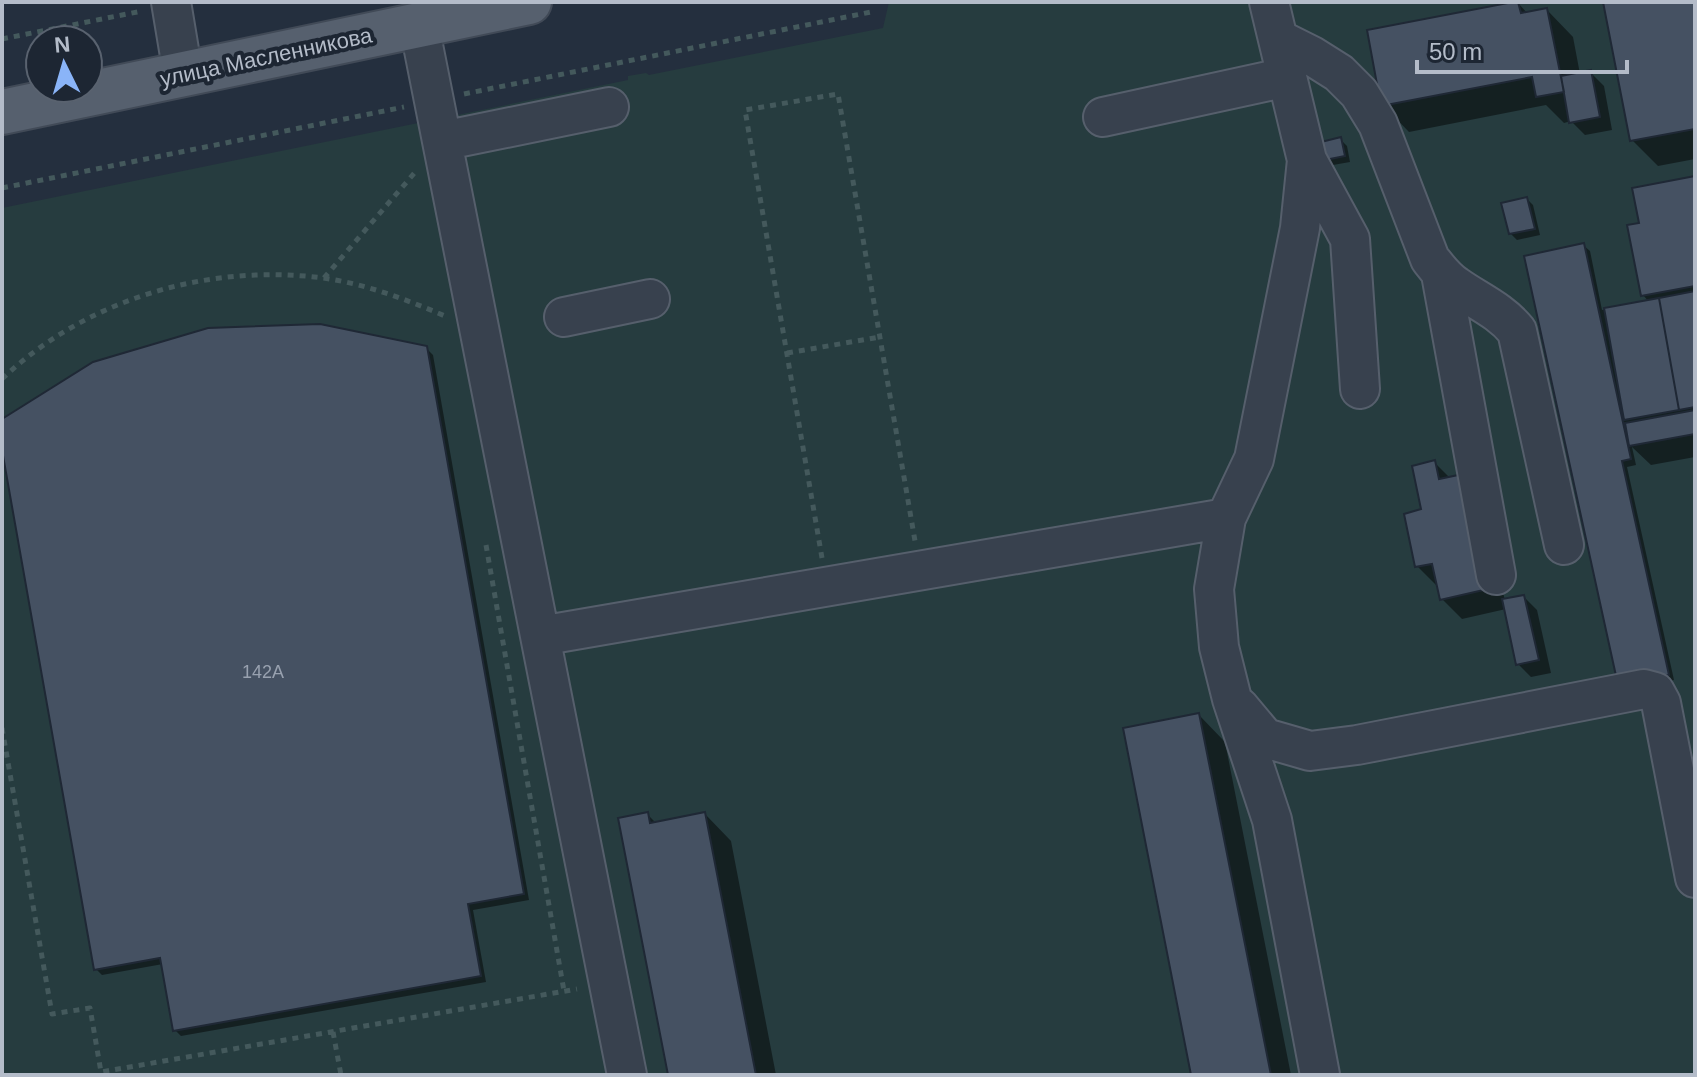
<svg xmlns="http://www.w3.org/2000/svg" width="1697" height="1077" viewBox="0 0 1697 1077" font-family="Arial,sans-serif">
	<style>
		.green { fill: #263c3f }
		.shadow { fill: #0007 }
		.building { fill: #455162; stroke: #1f2835; stroke-width: 2 }
		.lines { fill: none; stroke-linecap: round; stroke-linejoin: round }
		.minor-casing { stroke: #565f6c; stroke-width: 42 }
		.major-casing { stroke: #414a57; stroke-width: 48 }
		.path { stroke: #44595c; stroke-width: 5; stroke-dasharray: 6 6; stroke-linecap: butt }
		.minor { stroke: #38414e; stroke-width: 38 }
		.major { stroke: #56606e; stroke-width: 44 }
		.labels { text-anchor: middle; dominant-baseline: central; stroke-width: 8; stroke-linejoin: round; paint-order: stroke }
		.number-label { font-size: 18px; fill: #98a1af }
		.street-label { font-size: 22px; fill: #b4bcc9; stroke: #1d2633 }
	</style>
	<rect width="100%" height="100%" fill="#242f3e"/>
	<path class="green" d="M889,2H1695V1075H2V208L628,80V76L646,73L649,75L883,28Z"/>
	<path class="shadow" d="M1605,2H1695V159L1658,166L1632,140Z
		M1518,3L1528,14L1547,10L1573,37L1580,74L1590,72L1604,86L1612,130L1585,135L1571,121L1564,123L1546,105L1409,132L1383,105Z
		M1341,140L1347,146L1350,162L1333,165L1327,159Z
		M1695,178V457L1651,465L1632,447L1636,465L1627,467L1674,680L1626,691L1583,245L1590,251L1602,310L1649,302L1643,295L1641,225Z
		M1527,199L1533,205L1540,235L1517,240L1510,233Z
		M426,348L433,355L529,900L473,910L486,982L181,1036L175,1030L163,964L102,975L96,969L2,438V421Z
		M1435,463L1451,479L1482,497L1505,601L1524,597L1537,610L1551,673L1531,677L1518,664L1506,609L1462,619L1442,599L1437,586L1417,566L1423,511Z
		M1199,715L1225,742L1291,1075H1193Z
		M705,814L731,841L776,1075H670L648,815L656,823Z"/>
	<path class="building" d="M1513,2H1518L1521,13L1547,8L1564,92L1536,97L1532,77L1381,106L1367,30Z
		M1603,2H1695V129L1630,141Z
		M1591,70L1600,117L1569,123L1561,76Z
		M1341,137L1345,156L1325,160L1321,142Z
		M1695,176V286L1641,296L1627,225L1639,223L1632,188Z
		M1527,197L1535,229L1509,234L1501,203Z
		M1584,243L1631,459L1622,461L1669,675L1618,685L1524,256Z
		M1695,291V407L1679,410L1659,298Z
		M1659,298L1679,410L1624,420L1604,308Z
		M320,324L427,346L524,894L468,904L481,976L173,1031L160,958L94,970L2,450V419L93,362L208,328Z
		M1695,410V434L1629,446L1625,423Z
		M1435,460L1439,479L1463,474L1488,589L1440,600L1432,564L1415,567L1404,514L1421,509L1412,466Z
		M1524,595L1539,660L1516,665L1502,599Z
		M1199,713L1271,1075H1191L1123,728Z
		M648,812L650,823L705,812L756,1075H668L618,818Z"/>
	<g class="lines">
		<defs>
			<path id="minor" d="M171,2L183,74
				M1269,2L1307,160L1300,228L1254,459L1226,518L1214,589L1219,647L1232,699L1272,820L1320,1075
				M419,25L627,1075
				M1278,39L1312,56L1339,73L1359,93L1378,124L1430,259C1438,269 1445,279 1456,286C1477,301 1500,310 1517,331L1564,545
				M1103,117L1287,77
				M442,141L609,107
				M1307,160L1350,239L1360,389
				M1441,274L1496,575
				M564,317L650,299
				M540,636L1226,518
				M1239,707L1265,738L1310,751L1357,745L1644,689L1655,692L1661,703L1695,878"/>
			<path id="major" d="M2,112L529,2"/>
		</defs>
		<use href="#minor" class="minor-casing"/>
		<use href="#major" class="major-casing"/>
		<path class="path" d="M2,39L142,11
			M464,94L871,12
			M2,188L404,107
			M324,278L417,170
			M787,353L880,337
			M2,379C86,299 209,263 323,278C366,284 405,299 445,316
			M486,545L564,991
			M822,558L745,110L838,94L915,541
			M2,728L52,1014L90,1008L101,1072L577,989
			M333,1032L341,1075"/>
		<use href="#minor" class="minor"/>
		<use href="#major" class="major"/>
	</g>
	<g class="labels">
		<g class="number-label">
			<text x="263" y="672">142А</text>
		</g>
		<g class="street-label">
			<text transform="translate(266 57) rotate(-12)">улица Масленникова</text>
		</g>
	</g>
	<rect width="1697" height="1077" fill="none" stroke="#b4bcc9" stroke-width="8"/>
	<g transform="translate(64 64) rotate(355)"><circle r="38" fill="#1d2633" stroke="#59626f" stroke-width="2"/>
	<path d="M0-6L14 30L0 20L-14 30Z" fill="#8ab4f8"/>
	<text y="-12" font-size="22" font-weight="bold" text-anchor="middle" fill="#b4bcc9">N</text>
	</g>
	<path d="M1417 60v12h210v-12" fill="none" stroke="#b4bcc9" stroke-width="4"/>
	<text x="1429" y="60" font-size="24" fill="#b4bcc9" stroke="#1d2633" stroke-width="6" paint-order="stroke">50 m</text>
</svg>
